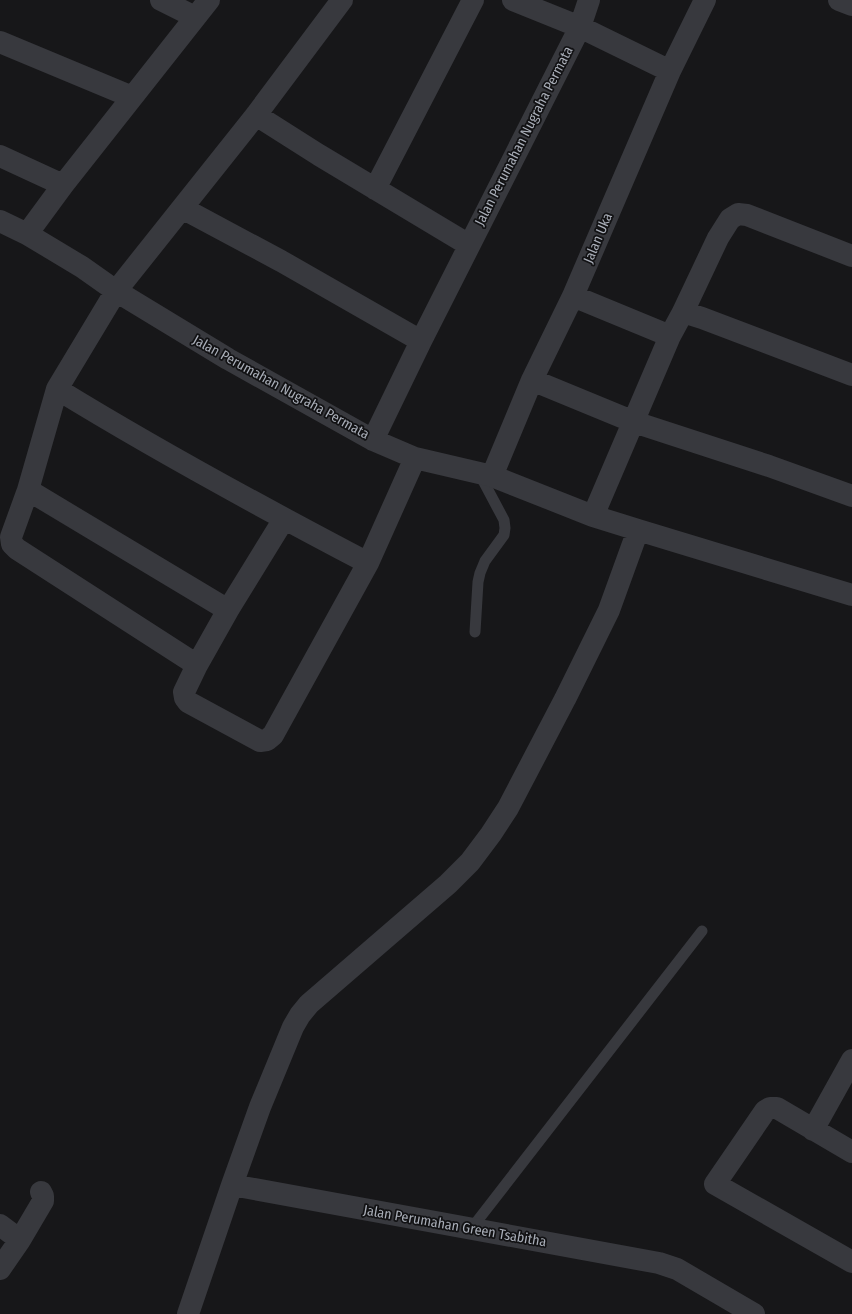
<svg xmlns="http://www.w3.org/2000/svg" width="852" height="1314" viewBox="0 0 852 1314" font-family="'Fira Sans Condensed',sans-serif">
	<style>
		.lines { fill: none; stroke-linecap: round; stroke-linejoin: round }
		.service { stroke: #38393e; stroke-width: 11 }
		.minor { stroke: #38393e; stroke-width: 22 }
		.labels { text-anchor: middle; dominant-baseline: central; stroke-width: 3.5; stroke-linejoin: round; paint-order: stroke }
		.street-label { font-size: 14px; fill: #a9aeb8; stroke: #121214 }
	</style>
	<rect width="100%" height="100%" fill="#171719"/>
	<g class="lines">
		<path class="service" d="M475,632L478,582L480,573L485,561L504,535L505,528L504,520L479,473
			M471,1229L702,931"/>
		<path class="minor" d="M161,0L195,17
			M513,0L580,27L670,71
			M839,0L852,5
			M0,42L132,97
			M256,115L319,155L469,245
			M0,156L63,185
			M375,189L473,0
			M182,208L281,261L421,341
			M0,221L27,234L82,267L116,291L228,359L373,440L415,458L492,476L593,516
			M27,234L63,185L209,0
			M573,296L670,336
			M683,312L702,318L852,375
			M532,380L634,422L769,466L852,496
			M57,389L116,291L256,115L342,0
			M373,440L421,341L580,27L589,0
			M492,476L532,380L573,296L670,71L705,0
			M28,490L228,610
			M284,519L228,610L197,665L184,692L185,698L188,702L260,741L267,740L273,735L368,563
			M638,530L852,595
			M197,665L17,549L12,544L11,537L28,490L57,389C158,451 263,508 368,563L415,458
			M813,1130L852,1060
			M852,1152L777,1108H770L765,1111L715,1184L852,1262
			M232,1185L659,1263L677,1269L754,1314
			M0,1225L20,1240
			M0,1269L20,1240L43,1201V1196L41,1192
			M188,1314L232,1185L260,1107L293,1027L300,1015L309,1004L448,884L470,862L491,834L508,808L565,699L609,610L638,530L593,516L670,336L683,312L718,238L730,219L738,214L747,215L852,256"/>
	</g>
	<g class="labels">
		<g class="street-label">
			<text transform="translate(524 136) rotate(-63)">Jalan Perumahan Nugraha Permata</text>
			<text transform="translate(598 238) rotate(-67)">Jalan Uka</text>
			<text transform="translate(281 387) rotate(29)">Jalan Perumahan Nugraha Permata</text>
			<text transform="translate(455 1226) rotate(10)">Jalan Perumahan Green Tsabitha</text>
		</g>
	</g>
</svg>
